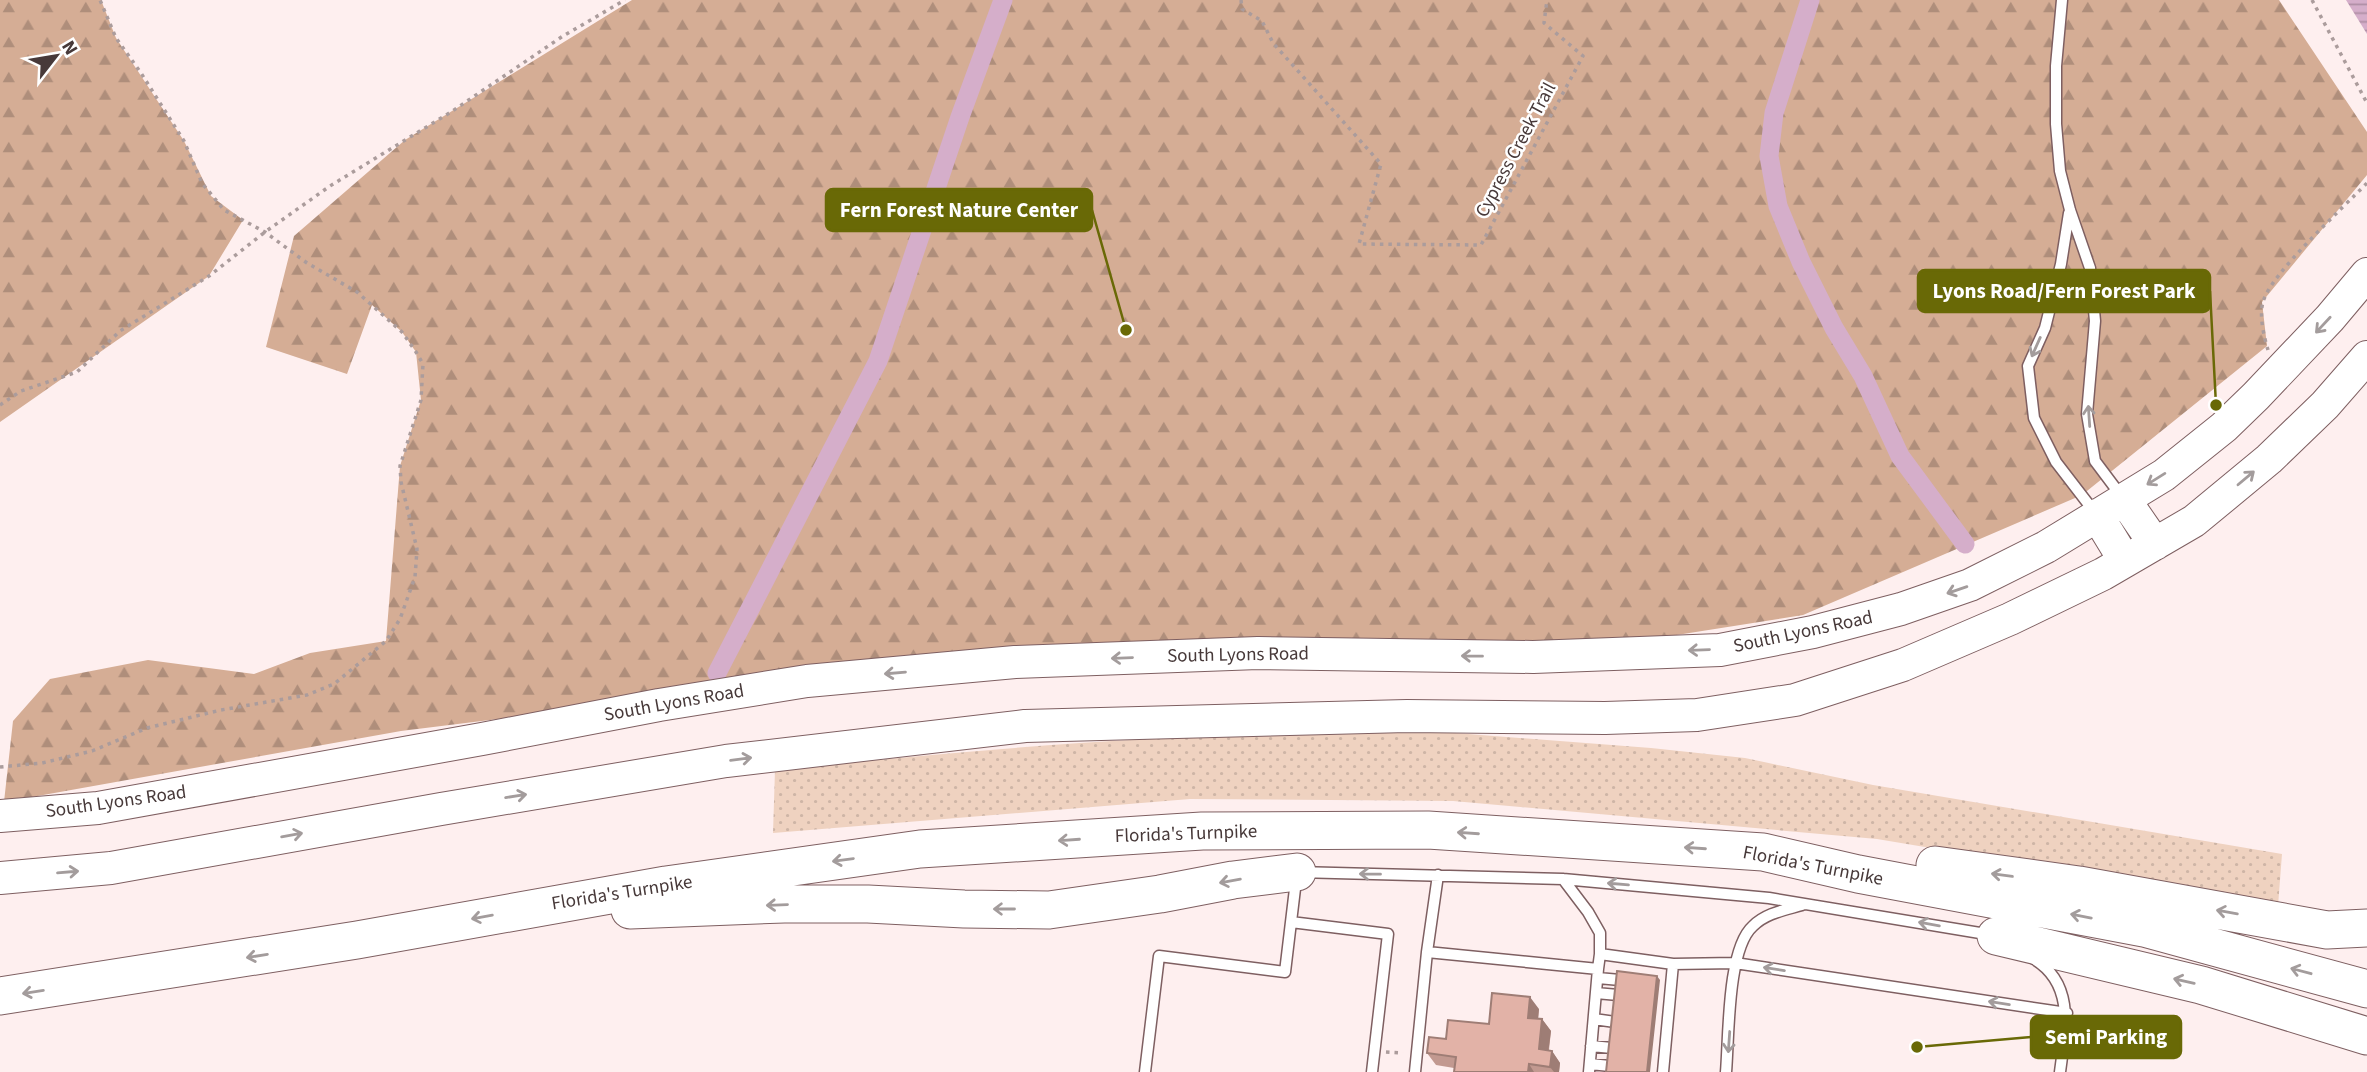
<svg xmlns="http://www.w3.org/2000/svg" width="2367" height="1072" viewBox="0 0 2367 1072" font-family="'Source Sans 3',sans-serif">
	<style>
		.grass { fill: url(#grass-dots) }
		.forest { fill: url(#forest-firs) }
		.water { fill: url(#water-rules) }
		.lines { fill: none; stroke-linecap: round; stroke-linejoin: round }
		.canal { stroke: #d5aeca; stroke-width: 19 }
		.service-casing { stroke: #7e5f61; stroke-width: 13 }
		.primary-casing { stroke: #7e5f61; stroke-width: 34 }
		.motorway-casing { stroke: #7e5f61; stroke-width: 39 }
		.path { stroke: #ab9c9c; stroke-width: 3.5; stroke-dasharray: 3.5 5; stroke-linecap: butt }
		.service { stroke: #fff; stroke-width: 10 }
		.primary { stroke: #fff; stroke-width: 32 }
		.motorway { stroke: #fff; stroke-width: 37 }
		.wall { fill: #c29990 }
		.shaded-wall { fill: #9e7d75 }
		.building { fill: #e2b2a7; stroke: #9e7d75; stroke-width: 2 }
		.oneway { stroke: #a39c9c }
		.labels { text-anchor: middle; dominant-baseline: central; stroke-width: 5; stroke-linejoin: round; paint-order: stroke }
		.street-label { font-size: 19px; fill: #473939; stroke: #fff }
		.leader { fill: none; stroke: #696906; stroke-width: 2.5 }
		.callout-dot { fill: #696906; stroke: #fff; stroke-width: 2.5 }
		.callout { fill: #696906; stroke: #696906; stroke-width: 2.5 }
		.callout-label { font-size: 21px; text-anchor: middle; font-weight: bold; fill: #fff }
	</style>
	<defs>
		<pattern id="grass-dots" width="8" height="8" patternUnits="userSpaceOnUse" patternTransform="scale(1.75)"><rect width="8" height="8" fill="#efd2c0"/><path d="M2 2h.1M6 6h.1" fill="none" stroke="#ceb5a6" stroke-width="1.8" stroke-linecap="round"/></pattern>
		<pattern id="forest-firs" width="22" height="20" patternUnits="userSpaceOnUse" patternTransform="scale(1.75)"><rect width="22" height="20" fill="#d5ad95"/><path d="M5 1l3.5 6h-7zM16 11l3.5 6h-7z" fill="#af8e7b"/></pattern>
		<pattern id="water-rules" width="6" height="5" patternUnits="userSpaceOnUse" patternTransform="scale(1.75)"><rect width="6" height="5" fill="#d5aeca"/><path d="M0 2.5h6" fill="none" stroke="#af8fa5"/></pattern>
	</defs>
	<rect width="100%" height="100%" fill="#feefef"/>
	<path class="grass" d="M1455,733L1651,748L1745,758L1873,785L2282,854L2278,906L1877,839L1453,801L1190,799L773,833L775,770C941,753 1108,738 1274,734C1334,732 1395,733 1455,733Z"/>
	<path class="forest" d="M0,0H101L116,38L184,141L211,196L243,220L209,276L0,422Z
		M632,0H2279L2367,132V175L2262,302L2267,346L2082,495L1803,615L1664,637L807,681L401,731L4,802L13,721L50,679L148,660L254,674L310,653L386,641L400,466L421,400L416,352L402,332L372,305L347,374L266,347L294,236L405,140Z"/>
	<path class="water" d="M2346,0H2367V34Z"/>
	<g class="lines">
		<path class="canal" d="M1810,0L1774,113L1769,156L1778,206L1801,262L1834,328L1863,376L1900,456L1965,544
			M717,673L878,361L960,117L1003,0"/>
		<defs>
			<path id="service" d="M2062,0L2056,66V124L2060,171L2070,210L2090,268L2095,321L2087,414L2095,461L2122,497
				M2069,213L2061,264L2045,328L2028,366L2034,418L2056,462L2096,514
				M1563,879L1588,912L1600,933V954
				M1291,922L1388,934L1372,1072
				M1427,952L1598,969L1600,954L1673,964L1735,963L2067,1013
				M2034,959C2076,984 2065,1032 2060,1072
				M1598,978L1620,980
				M1596,993L1618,995
				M1594,1019L1615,1022
				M1591,1046L1612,1048
				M1590,1064L1610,1066
				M1145,1072L1159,956L1285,972L1297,872L1563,879L1769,898L1992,935
				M1415,1072L1427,952L1438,875
				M1589,1072L1598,969
				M1663,1072L1673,964
				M1726,1072C1729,1037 1727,949 1753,926C1766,913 1785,910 1802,905"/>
			<path id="primary" d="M2124,499L2155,544
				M2097,515L2125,561
				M0,816L98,808L482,739L659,705L807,681L1015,662L1258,653L1533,657L1720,650L1813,632L1901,609L1970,585L2046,547L2164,475L2224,427L2256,396L2330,318L2367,274
				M0,878L111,868L441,809L726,761L1025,726L1407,716L1605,718L1697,715L1795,700L1903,665L2010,619L2103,574L2194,521L2269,459L2325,405L2367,357"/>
			<path id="motorway" d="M1935,865L2079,885L2327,930L2367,928
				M630,910L784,904H868L964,909L1049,910L1160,894L1233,880L1297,872
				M1996,936L2201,985L2367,1036
				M0,996L357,940L666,885L920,849L1202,831L1428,830L1763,852L1858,874L2144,928L2367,989"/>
		</defs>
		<use href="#service" class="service-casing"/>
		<use href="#primary" class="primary-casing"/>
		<use href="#motorway" class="motorway-casing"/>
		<path class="path" d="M1241,0L1242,9L1262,21L1273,43L1381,164L1359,244L1481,245L1583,56L1544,23L1547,0
			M2312,0L2367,103
			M2268,350C2264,337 2259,316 2263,302C2271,273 2343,208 2367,183
			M0,405L21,391L77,372L120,331L209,276L265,232L330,186L451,112L563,36L625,0
			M0,767L42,763L92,751L147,728L221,710L307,695L334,684L386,641L400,619L415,577L417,549L401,482L400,466L421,400L423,364L416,352L402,332L357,292L307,263L265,232L224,210L202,183L184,141L141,73L116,38L100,0
			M1386,1052L1403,1053"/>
		<use href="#service" class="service"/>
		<use href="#primary" class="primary"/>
		<use href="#motorway" class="motorway"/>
	</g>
	<path class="wall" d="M1539,1009L1538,1019H1542L1551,1031L1549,1050L1552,1051L1560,1063L1559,1072H1454V1068L1436,1065L1427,1053L1446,1039Z"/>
	<path class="shaded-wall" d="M1657,976L1660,980L1650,1072H1647Z
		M1530,997L1539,1009L1537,1030L1528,1018Z
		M1542,1019L1551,1031L1547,1061L1539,1049Z
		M1552,1051L1560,1063L1559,1072H1554L1550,1067Z
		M1529,1064L1534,1072H1528Z"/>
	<path class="building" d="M1617,971L1657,976L1647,1072H1606Z
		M1492,993L1530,997L1528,1018L1542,1019L1539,1049L1552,1051L1550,1067L1529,1064L1528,1072H1454L1456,1057L1427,1053L1429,1037L1446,1039L1448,1020L1489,1024Z"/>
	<defs><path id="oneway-shaft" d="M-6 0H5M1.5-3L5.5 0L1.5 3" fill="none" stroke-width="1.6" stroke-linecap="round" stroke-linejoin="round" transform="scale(1.75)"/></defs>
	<g class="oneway">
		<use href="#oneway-shaft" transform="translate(2323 325) rotate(133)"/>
		<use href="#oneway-shaft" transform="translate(2036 347) rotate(114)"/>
		<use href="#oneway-shaft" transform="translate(2089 416) rotate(-94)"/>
		<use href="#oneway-shaft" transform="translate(2246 478) rotate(-40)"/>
		<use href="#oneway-shaft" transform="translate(2156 479) rotate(148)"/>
		<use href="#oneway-shaft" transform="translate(1957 590) rotate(161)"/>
		<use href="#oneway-shaft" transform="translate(1699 650) rotate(178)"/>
		<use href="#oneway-shaft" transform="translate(1472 656) rotate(-179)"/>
		<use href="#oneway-shaft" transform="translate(1122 658) rotate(178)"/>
		<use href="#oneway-shaft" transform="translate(895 673) rotate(175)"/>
		<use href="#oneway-shaft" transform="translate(741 759) rotate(-7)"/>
		<use href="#oneway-shaft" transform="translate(516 796) rotate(-9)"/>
		<use href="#oneway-shaft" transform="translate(1468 833) rotate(-176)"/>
		<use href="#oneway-shaft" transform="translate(292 835) rotate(-10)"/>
		<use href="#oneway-shaft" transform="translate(1069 840) rotate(176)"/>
		<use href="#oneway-shaft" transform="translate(1695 848) rotate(-176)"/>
		<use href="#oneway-shaft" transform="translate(843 860) rotate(172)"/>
		<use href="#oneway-shaft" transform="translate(68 872) rotate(-5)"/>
		<use href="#oneway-shaft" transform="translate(1370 874) rotate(-179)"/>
		<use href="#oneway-shaft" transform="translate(2002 875) rotate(-172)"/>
		<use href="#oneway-shaft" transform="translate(1230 881) rotate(170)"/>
		<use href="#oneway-shaft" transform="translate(1618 884) rotate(-175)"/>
		<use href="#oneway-shaft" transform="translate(777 905) rotate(178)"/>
		<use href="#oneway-shaft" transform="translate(1004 909) rotate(-180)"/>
		<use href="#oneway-shaft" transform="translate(2227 912) rotate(-170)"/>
		<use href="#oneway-shaft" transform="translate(2081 916) rotate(-169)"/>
		<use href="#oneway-shaft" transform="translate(482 917) rotate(170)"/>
		<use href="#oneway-shaft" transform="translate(1929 924) rotate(-170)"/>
		<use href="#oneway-shaft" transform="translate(257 956) rotate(171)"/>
		<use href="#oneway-shaft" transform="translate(1774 969) rotate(-171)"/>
		<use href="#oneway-shaft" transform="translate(2301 971) rotate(-165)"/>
		<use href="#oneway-shaft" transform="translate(2184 981) rotate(-167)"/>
		<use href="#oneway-shaft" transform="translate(33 992) rotate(171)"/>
		<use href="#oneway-shaft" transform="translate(1999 1003) rotate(-171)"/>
		<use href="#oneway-shaft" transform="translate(1729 1042) rotate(94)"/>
	</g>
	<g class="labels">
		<g class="street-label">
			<text transform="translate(1516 150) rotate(-62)">Cypress Creek Trail</text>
			<text transform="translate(1803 632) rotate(-12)">South Lyons Road</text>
			<text transform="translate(1238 655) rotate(-1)">South Lyons Road</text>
			<text transform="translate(674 703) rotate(-10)">South Lyons Road</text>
			<text transform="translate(116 802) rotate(-8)">South Lyons Road</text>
			<text transform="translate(1186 834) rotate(-2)">Florida's Turnpike</text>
			<text transform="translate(1813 866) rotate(11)">Florida's Turnpike</text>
			<text transform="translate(622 893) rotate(-9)">Florida's Turnpike</text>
		</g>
	</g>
	<path class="leader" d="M1126 330L1092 210M2216 405L2210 291M1917 1047L2031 1037"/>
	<g class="callout-dot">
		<circle cx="1126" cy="330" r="7"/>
		<circle cx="2216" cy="405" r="7"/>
		<circle cx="1917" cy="1047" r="7"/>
	</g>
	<g class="callout">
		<rect x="826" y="189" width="266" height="42" rx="7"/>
		<rect x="1918" y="270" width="292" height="42" rx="7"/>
		<rect x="2031" y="1016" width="150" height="42" rx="7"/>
	</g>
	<g class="callout-label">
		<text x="959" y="217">Fern Forest Nature Center</text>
		<text x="2064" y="298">Lyons Road/Fern Forest Park</text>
		<text x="2106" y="1044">Semi Parking</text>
	</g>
	<g transform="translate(56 56) rotate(59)" stroke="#ffffff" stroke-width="5" paint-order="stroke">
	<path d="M0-5L12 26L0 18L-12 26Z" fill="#473939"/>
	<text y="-10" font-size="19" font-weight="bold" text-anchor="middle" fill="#473939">N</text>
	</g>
</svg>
